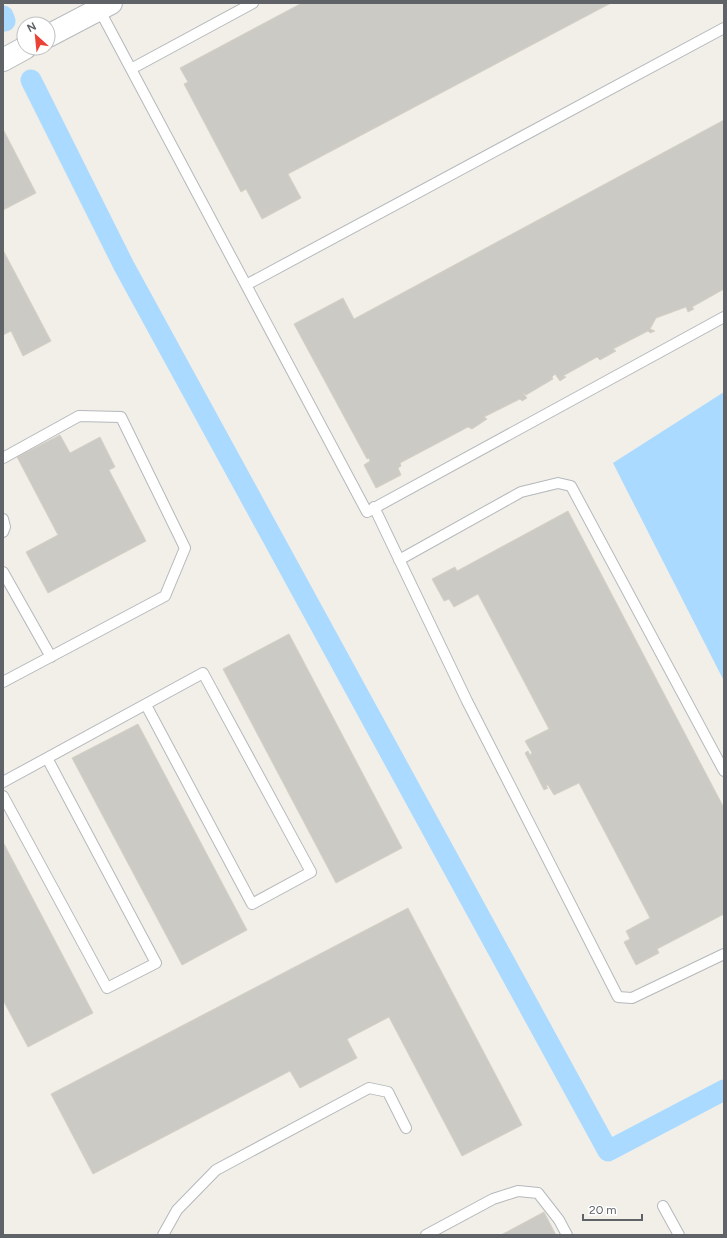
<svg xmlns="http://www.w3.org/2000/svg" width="727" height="1238" viewBox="0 0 727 1238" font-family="Figtree,sans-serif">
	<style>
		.water { fill: #aadaff }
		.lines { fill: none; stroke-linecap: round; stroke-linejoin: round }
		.canal { stroke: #aadaff; stroke-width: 21 }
		.building { fill: #cccac5; stroke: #d6d1c6 }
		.lane-casing { stroke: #b5b8bc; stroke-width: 12 }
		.secondary-casing { stroke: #b6babf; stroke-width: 24 }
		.lane { stroke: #fff; stroke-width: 10 }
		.secondary { stroke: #fff; stroke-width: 22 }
	</style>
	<rect width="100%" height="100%" fill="#f1efe8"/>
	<path class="water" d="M724,392V681L613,463Z"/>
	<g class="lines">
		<path class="canal" d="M3,16L5,21
			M31,80L124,266L608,1151L724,1090"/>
	</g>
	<path class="building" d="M302,3H611L288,174L301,198L262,219L246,189L241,192L184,84L188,82L180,68Z
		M724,120V289L692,307L694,309L688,312L686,307L656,318L650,329L655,331L650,333L648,331L613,349L616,351L600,360L597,357L563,376L566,377L560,381L555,374L552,377L553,379L526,395L523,393L527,398L522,401L520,399L484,417L487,419L472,429L468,427L400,463L401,466L398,468L401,475L376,488L364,465L370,461L369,458L367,459L294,324L343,298L354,319Z
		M3,129L36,193L3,210Z
		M3,250L51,341L23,356L11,331L3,335Z
		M60,435L70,453L100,437L115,467L109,470L146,541L48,593L26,552L58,535L17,457Z
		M568,511L724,808V914L657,949L659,953L636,965L624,942L630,939L626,931L650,918L617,855L579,783L554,795L548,785L546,786L548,788L544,790L525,753L528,751L530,755L532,753L525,741L549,729L478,594L454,607L449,599L444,601L432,579L455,567L457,571Z
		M289,634L402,848L336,883L223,669Z
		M138,724L247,930L182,965L72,758Z
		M3,842L93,1013L28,1047L3,1000Z
		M408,908L522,1125L462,1156L389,1017L347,1039L357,1058L300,1088L290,1071L93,1174L51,1094Z
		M544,1212L556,1235H501Z"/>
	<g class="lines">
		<defs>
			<path id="lane" d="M99,9L367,512L724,317
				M131,69L253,3
				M246,285L724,28
				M3,458L79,416L121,417L185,548L165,596L3,682
				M374,507L467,701L618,997L632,998L724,954
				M3,519L5,527L3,532
				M399,560L521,492L558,483L571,486L724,771
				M3,572L51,657
				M3,782L203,673L311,872L252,904L146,705
				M3,796L107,988L156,963L47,758
				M663,1206L679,1235
				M163,1235L177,1210L216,1170L369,1088L388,1092L406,1128
				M426,1235L493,1199L518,1191L538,1193L559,1220L567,1235"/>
			<path id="secondary" d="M48,36L111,3
				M3,60L25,48"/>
		</defs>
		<use href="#lane" class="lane-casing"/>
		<use href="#secondary" class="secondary-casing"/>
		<use href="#lane" class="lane"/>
		<use href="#secondary" class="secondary"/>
	</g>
	<rect width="727" height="1238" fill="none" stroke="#5f6368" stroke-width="8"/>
	<g transform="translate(36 36) rotate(333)"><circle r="19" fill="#ffffff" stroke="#bfc1c3"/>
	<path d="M0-3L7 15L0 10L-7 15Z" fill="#ea4335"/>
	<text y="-6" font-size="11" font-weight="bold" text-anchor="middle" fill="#5f6368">N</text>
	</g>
	<path d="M583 1214v6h59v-6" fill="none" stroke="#5f6368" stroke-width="2"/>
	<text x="589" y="1214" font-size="12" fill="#5f6368" stroke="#ffffff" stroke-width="3" paint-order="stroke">20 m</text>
</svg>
